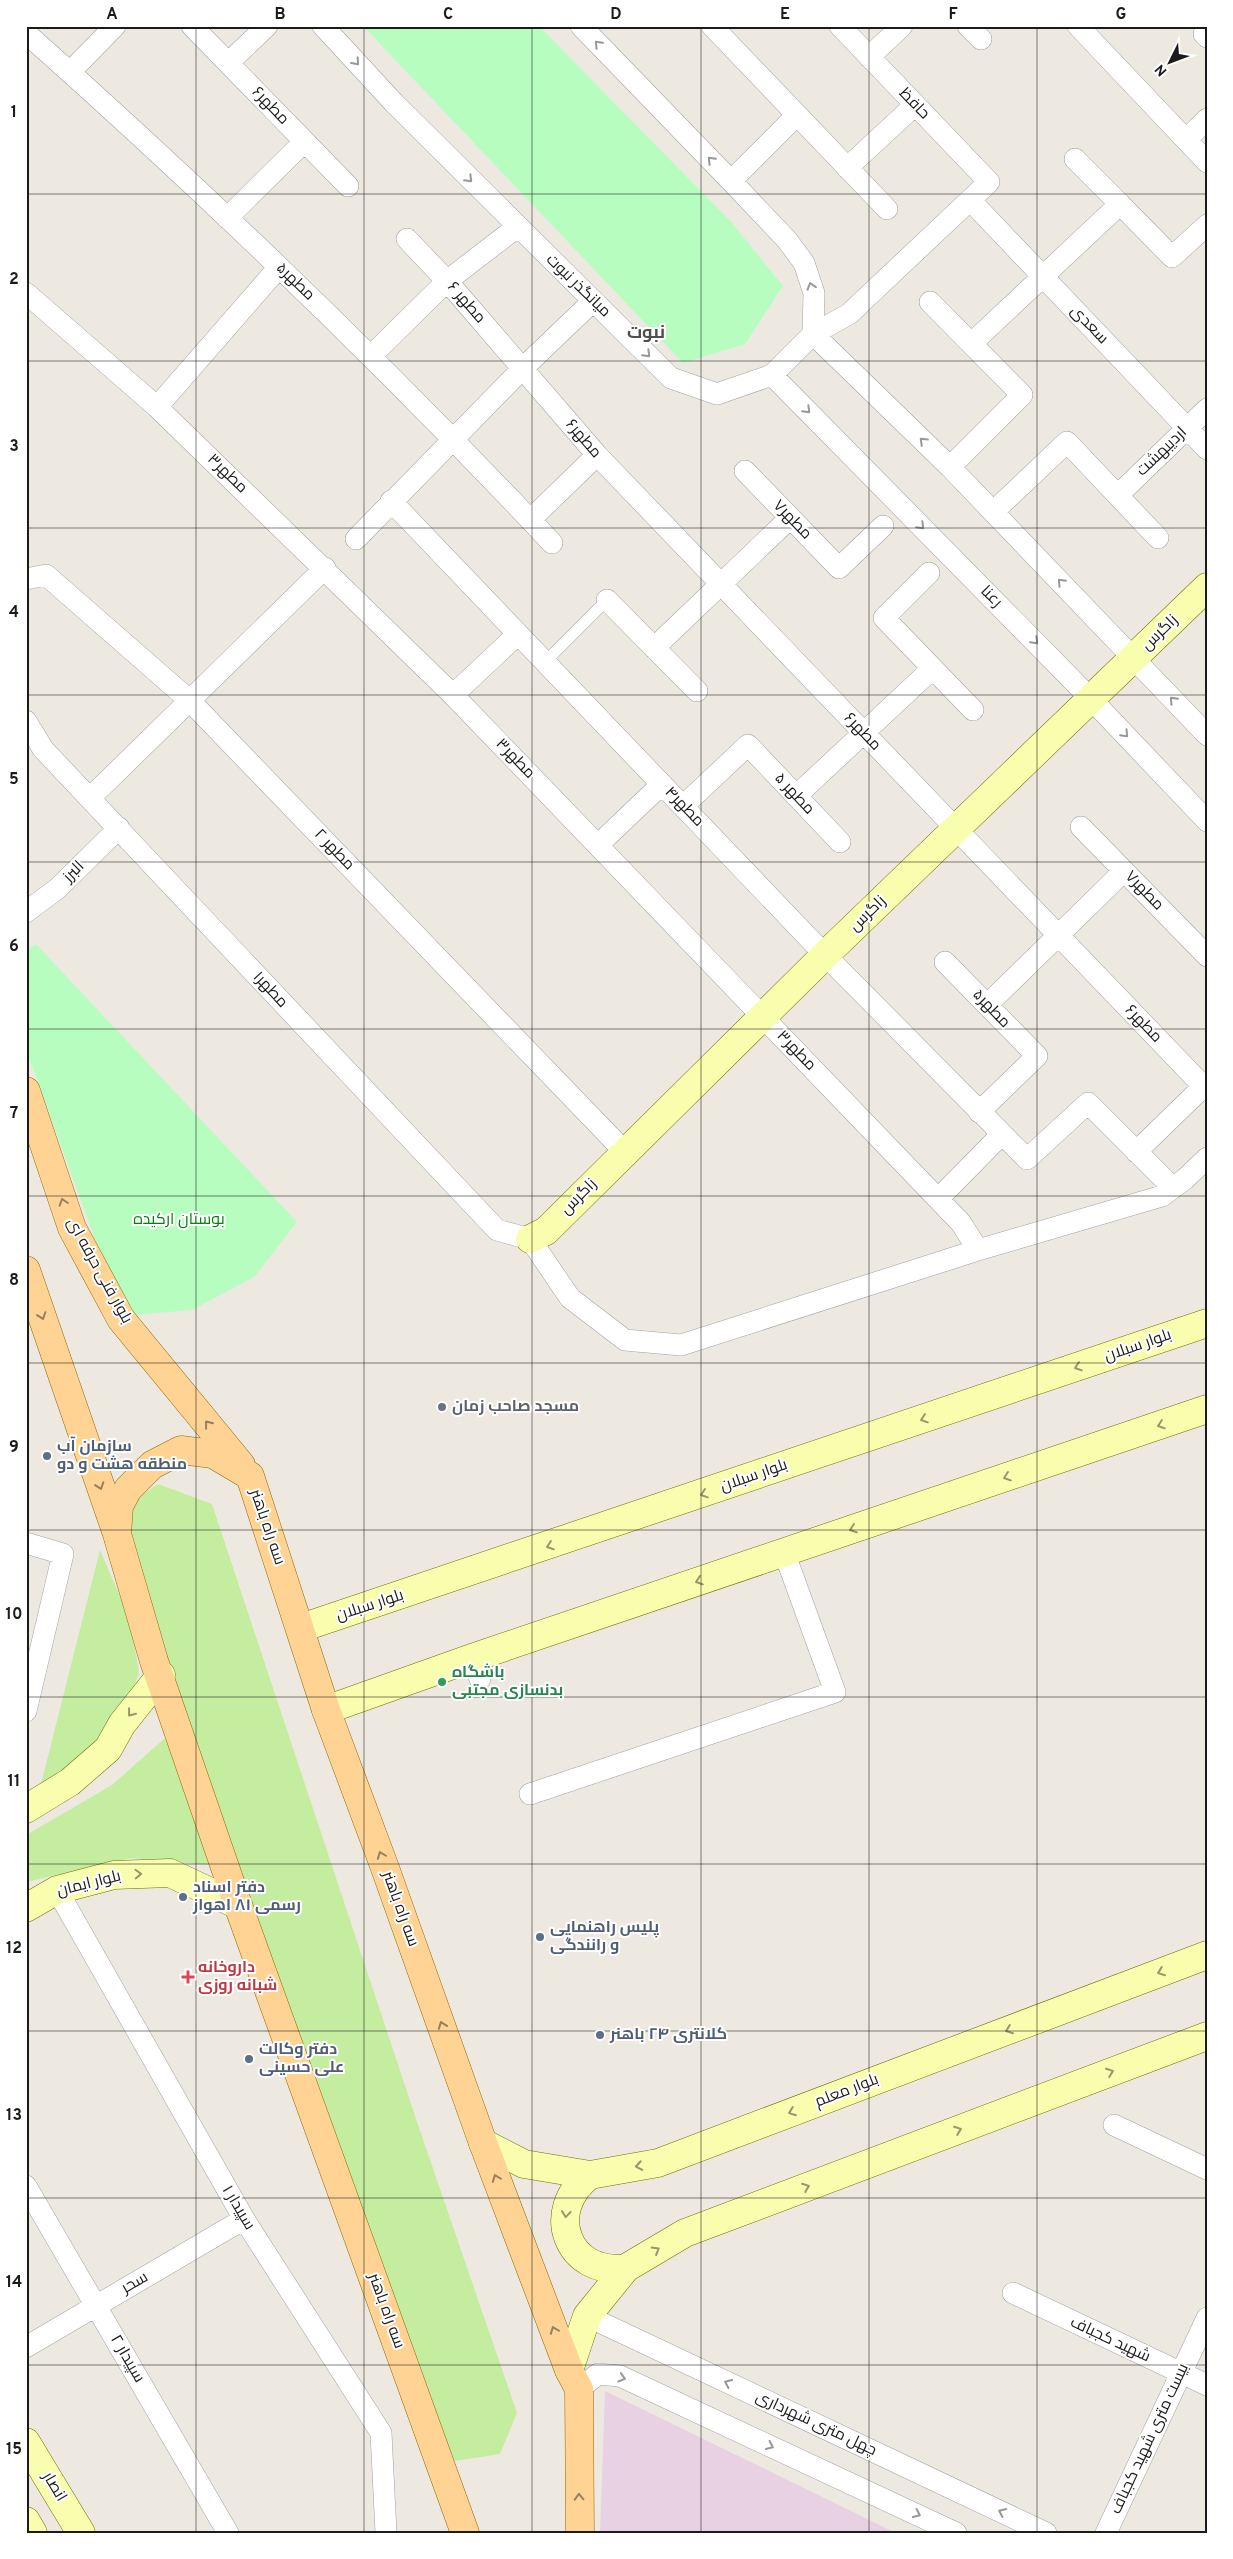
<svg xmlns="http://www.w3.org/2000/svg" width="1233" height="2559" viewBox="0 0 1233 2559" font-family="Overpass,Cairo,sans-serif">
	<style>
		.industrial { fill: #e8d1e3 }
		.grass { fill: #c4eda0 }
		.park { fill: #b7fdbf }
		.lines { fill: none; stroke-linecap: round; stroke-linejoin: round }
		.lane-casing { stroke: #a2a2a2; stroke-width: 12 }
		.street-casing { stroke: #a2a2a2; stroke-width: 22 }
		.secondary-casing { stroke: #657400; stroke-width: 29 }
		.primary-casing { stroke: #926600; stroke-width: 29 }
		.lane { stroke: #fff; stroke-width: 11 }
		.street { stroke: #fff; stroke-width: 21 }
		.secondary { stroke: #f8fead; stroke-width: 28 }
		.primary { stroke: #ffd393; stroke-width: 28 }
		.oneway { stroke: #989898 }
		.oneway2 { stroke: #98805d }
		.oneway3 { stroke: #95986b }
		.grid { fill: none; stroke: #1b1b1b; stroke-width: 1; stroke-opacity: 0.55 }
		.worship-dot { fill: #6b7280; stroke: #fff; stroke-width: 2 }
		.service-dot { fill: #5c6f8a; stroke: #fff; stroke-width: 2 }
		.leisure-dot { fill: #2e9e5b; stroke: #fff; stroke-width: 2 }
		.health-dot { fill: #e0444e; stroke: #fff; stroke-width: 2 }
		.labels { text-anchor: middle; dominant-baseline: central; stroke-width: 4; stroke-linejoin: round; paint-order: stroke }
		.street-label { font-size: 16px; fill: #1b1b1b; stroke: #fff }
		.park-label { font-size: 16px; fill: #037f11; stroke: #fff }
		.worship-label { font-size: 16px; font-weight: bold; fill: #5b616d; stroke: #fff; text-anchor: start }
		.service-label { font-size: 16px; font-weight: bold; fill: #4e5e75; stroke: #fff; text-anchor: start }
		.leisure-label { font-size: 16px; font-weight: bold; fill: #27864d; stroke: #fff; text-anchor: start }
		.health-label { font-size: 16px; font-weight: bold; fill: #be3a42; stroke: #fff; text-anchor: start }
		.neighbourhood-label { font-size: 18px; font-weight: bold; fill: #4e4e4e; stroke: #fff }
		.neatline { fill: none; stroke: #1b1b1b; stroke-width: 2 }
		.grid-label { font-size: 16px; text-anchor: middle; font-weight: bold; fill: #1b1b1b }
	</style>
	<rect width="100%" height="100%" fill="#eee9e0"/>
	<path class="industrial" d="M605,2391L896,2533H600Z"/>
	<path class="grass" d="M158,1484L212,1504L416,2119L517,2413L500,2454L455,2461L427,2423L151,1620L126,1532L134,1500Z
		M100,1550L130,1620L139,1672L127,1709L104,1743L40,1788Z
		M165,1738L211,1865L132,1858L26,1882V1835L112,1785Z"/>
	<path class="park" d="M363,26H539L732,223L783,286L745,344L683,363Z
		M36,944L297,1222L254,1277L192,1310L123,1316L26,1050V951Z"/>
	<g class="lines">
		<defs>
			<path id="lane" d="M545,662L607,600"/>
			<path id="street" d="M192,26L348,186
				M323,26L394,103L671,378L717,394L772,375L813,334L849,314L989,182L840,26
				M581,26L731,181L787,240L804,263L814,293L813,334
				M712,26L887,209
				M968,26L981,39
				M1078,26L1207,162
				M26,33C208,195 385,365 552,543
				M1204,34L1207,37
				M869,57L902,26
				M228,63L267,26
				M70,72L115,26
				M1186,140L1207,119
				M847,168L915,105
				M731,181L797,115
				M970,200L1207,449
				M1120,204L1172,257L1207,225
				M227,218L304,142
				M407,239L447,281L597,455L1207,1090
				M26,293L157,407L453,695L961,1223L978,1250
				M930,302L1022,395L950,467
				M813,334L950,467L1207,735
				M972,343L1120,204L1075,159
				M371,356L447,281L517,227
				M772,375L1091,699L1207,821
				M157,407L279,267
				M745,471L839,568L883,526
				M1118,495L1207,409
				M391,501L825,955L1027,1159L1088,1103L1173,1188
				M993,512L1067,442L1158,538
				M530,520L597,455
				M356,539L522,369L593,301
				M929,573L884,618L973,710
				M26,579L46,575L189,700L625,1152
				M607,600L697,691
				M654,648L790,518
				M453,695L518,634
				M26,721L43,749L497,1230L530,1239L570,1298L625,1340L681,1345L978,1250L1162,1196L1185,1179L1207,1158
				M796,796L932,669
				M90,798L325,568
				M683,806L748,745L840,842
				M1081,827L1207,956
				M598,845L662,784
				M26,912L57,889L119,828
				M945,962L1037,1056L979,1112
				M987,1005L1124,871
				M1136,1152L1207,1083
				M938,1199L1002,1134
				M26,1543L63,1554L26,1711
				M472,1658L480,1679
				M530,1794L835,1692L784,1552
				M57,1890L244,2219L381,2433L386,2533
				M1114,2125L1207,2169
				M26,2186L228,2533
				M1013,2293L1207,2385
				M587,2316L1046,2533
				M26,2347L244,2219
				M579,2389L598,2374L620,2376L956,2533
				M1106,2533L1207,2318"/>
			<path id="secondary" d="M530,1239L546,1231L825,955L1207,587
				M301,1628L1207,1323
				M326,1710L472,1658L1207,1409
				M26,1809L70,1782L108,1749L122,1724L161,1675
				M26,1908L57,1890L114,1875L170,1873L238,1905
				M483,2143L524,2164L590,2175L658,2163L1207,1955
				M590,2175C543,2210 567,2276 626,2268
				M569,2370L587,2316L626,2268L685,2233L1207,2036
				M26,2442L81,2533
				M26,2521L33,2533"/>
			<path id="primary" d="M26,1091L72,1228L121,1319L241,1465
				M26,1270L116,1531
				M465,2533L238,1905L154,1661L117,1534L119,1506L128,1489L152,1465L181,1450L213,1454L250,1476L326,1710L385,1868L483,2143L569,2370L579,2389L580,2533"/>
		</defs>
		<use href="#lane" class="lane-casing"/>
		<use href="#street" class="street-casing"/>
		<use href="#secondary" class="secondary-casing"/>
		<use href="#primary" class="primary-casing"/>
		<use href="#lane" class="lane"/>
		<use href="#street" class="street"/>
		<use href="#secondary" class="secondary"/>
		<use href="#primary" class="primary"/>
	</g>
	<defs><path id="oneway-chevron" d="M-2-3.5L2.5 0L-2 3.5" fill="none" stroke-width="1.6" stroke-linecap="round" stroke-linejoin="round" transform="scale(1.25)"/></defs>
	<g class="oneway">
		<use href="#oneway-chevron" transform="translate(598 44) rotate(-134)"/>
		<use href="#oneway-chevron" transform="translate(356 62) rotate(48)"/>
		<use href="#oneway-chevron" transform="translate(711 160) rotate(-134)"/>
		<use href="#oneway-chevron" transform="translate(469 179) rotate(45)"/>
		<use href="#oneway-chevron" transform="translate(811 286) rotate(-107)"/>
		<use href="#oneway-chevron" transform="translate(647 354) rotate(45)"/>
		<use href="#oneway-chevron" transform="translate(807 410) rotate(45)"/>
		<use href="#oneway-chevron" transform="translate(923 441) rotate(-136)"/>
		<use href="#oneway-chevron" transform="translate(921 526) rotate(45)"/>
		<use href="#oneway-chevron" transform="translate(1061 582) rotate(-134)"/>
		<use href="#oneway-chevron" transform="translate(1035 641) rotate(45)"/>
		<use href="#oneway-chevron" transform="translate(1173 700) rotate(-133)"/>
		<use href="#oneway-chevron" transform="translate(1125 734) rotate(47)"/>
		<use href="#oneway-chevron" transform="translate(622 2378) rotate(17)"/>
		<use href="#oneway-chevron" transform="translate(728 2383) rotate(-155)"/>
		<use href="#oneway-chevron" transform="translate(770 2446) rotate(25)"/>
		<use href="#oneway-chevron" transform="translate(1002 2512) rotate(-155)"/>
		<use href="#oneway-chevron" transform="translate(917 2514) rotate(25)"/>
	</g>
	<g class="oneway2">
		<use href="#oneway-chevron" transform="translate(63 1202) rotate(-108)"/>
		<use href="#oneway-chevron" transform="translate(42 1316) rotate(71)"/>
		<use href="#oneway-chevron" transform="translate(208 1424) rotate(-128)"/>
		<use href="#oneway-chevron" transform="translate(100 1486) rotate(71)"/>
		<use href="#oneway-chevron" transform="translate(381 1855) rotate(-111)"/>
		<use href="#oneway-chevron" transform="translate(442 2025) rotate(-110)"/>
		<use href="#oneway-chevron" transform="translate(496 2178) rotate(-111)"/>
		<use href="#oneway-chevron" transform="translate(554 2330) rotate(-111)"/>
		<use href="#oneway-chevron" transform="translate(579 2497) rotate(-92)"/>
	</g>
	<g class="oneway3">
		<use href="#oneway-chevron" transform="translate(1078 1367) rotate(161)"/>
		<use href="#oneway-chevron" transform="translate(924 1419) rotate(161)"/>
		<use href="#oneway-chevron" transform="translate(1161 1425) rotate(161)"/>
		<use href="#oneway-chevron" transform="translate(1007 1477) rotate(161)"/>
		<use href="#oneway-chevron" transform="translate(704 1494) rotate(161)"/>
		<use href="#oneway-chevron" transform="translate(853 1529) rotate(161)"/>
		<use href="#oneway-chevron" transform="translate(550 1546) rotate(161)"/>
		<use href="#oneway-chevron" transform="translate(699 1581) rotate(161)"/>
		<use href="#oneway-chevron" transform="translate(131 1713) rotate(128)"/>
		<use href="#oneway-chevron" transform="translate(138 1874) rotate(-2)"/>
		<use href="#oneway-chevron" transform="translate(1161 1972) rotate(159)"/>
		<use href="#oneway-chevron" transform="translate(1009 2030) rotate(159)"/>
		<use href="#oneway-chevron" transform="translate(1110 2072) rotate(-21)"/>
		<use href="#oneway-chevron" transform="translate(792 2112) rotate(159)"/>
		<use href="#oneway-chevron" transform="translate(958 2130) rotate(-21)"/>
		<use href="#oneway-chevron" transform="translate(639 2166) rotate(170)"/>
		<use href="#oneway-chevron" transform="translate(806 2187) rotate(-21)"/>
		<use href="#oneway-chevron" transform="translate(566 2214) rotate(97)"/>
		<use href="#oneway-chevron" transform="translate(656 2250) rotate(-31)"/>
	</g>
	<path class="grid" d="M196,26V2533M364,26V2533M532,26V2533M701,26V2533M869,26V2533M1037,26V2533M26,194H1207M26,361H1207M26,528H1207M26,695H1207M26,862H1207M26,1029H1207M26,1196H1207M26,1363H1207M26,1530H1207M26,1697H1207M26,1864H1207M26,2031H1207M26,2198H1207M26,2365H1207"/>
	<circle class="worship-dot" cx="442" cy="1407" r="5"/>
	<g class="service-dot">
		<circle cx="47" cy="1456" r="5"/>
		<circle cx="183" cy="1897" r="5"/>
		<circle cx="540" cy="1937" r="5"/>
		<circle cx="600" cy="2035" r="5"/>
		<circle cx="249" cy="2059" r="5"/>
	</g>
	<circle class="leisure-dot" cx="442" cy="1682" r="5"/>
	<path class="health-dot" d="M185.5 1969.5h5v5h5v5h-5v5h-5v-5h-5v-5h5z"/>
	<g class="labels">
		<g class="street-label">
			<text transform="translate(914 104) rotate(46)">حافظ</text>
			<text transform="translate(270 106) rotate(46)">مطهر۶</text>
			<text transform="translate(295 282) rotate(44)">مطهر۵</text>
			<text transform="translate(578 286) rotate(44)">میانگذر نبوت</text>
			<text transform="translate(466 303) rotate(49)">مطهر ۶</text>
			<text transform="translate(1089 325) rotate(46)">سعدی</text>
			<text transform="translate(583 439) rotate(49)">مطهر۶</text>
			<text transform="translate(1162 452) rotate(-44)">اردیبهشت</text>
			<text transform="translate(227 474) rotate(44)">مطهر۳</text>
			<text transform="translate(792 520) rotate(46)">مطهر۷</text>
			<text transform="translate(991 597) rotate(45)">رعنا</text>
			<text transform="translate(1160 633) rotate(-44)">زاگرس</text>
			<text transform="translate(862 732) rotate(46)">مطهر۶</text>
			<text transform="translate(515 759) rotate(46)">مطهر۳</text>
			<text transform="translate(794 794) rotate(47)">مطهر ۵</text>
			<text transform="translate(684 807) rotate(46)">مطهر۴</text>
			<text transform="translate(334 850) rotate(46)">مطهر ۲</text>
			<text transform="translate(74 872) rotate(-45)">البرز</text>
			<text transform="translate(1144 891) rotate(46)">مطهر۷</text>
			<text transform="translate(868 914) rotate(-44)">زاگرس</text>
			<text transform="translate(270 990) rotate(47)">مطهر۱</text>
			<text transform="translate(991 1009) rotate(46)">مطهر۵</text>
			<text transform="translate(1143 1024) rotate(46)">مطهر۶</text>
			<text transform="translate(796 1051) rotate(46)">مطهر۳</text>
			<text transform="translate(579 1197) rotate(-45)">زاگرس</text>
			<text transform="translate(99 1271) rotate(61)">بلوار فنی حرفه ای</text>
			<text transform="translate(1138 1346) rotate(-19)">بلوار سبلان</text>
			<text transform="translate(754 1476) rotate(-19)">بلوار سبلان</text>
			<text transform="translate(267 1527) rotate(71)">سه راه باهنر</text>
			<text transform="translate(370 1606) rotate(-18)">بلوار سبلان</text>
			<text transform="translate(89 1884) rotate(-14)">بلوار ایمان</text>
			<text transform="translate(400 1909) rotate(70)">سه راه باهنر</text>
			<text transform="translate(847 2091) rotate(-21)">بلوار معلم</text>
			<text transform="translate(238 2208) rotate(59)">سپیدار ۱</text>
			<text transform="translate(135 2283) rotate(-30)">سحر</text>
			<text transform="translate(386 2311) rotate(70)">سه راه باهنر</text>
			<text transform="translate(1110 2340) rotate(25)">شهید کجباف</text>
			<text transform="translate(127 2359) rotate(60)">سپیدار ۲</text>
			<text transform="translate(816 2424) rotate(25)">چهل متری شهرداری</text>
			<text transform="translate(1150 2439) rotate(-65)">بیست متری شهید کجباف</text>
			<text transform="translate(54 2487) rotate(59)">انصار</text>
		</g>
		<g class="park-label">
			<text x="179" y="1220">بوستان ارکیده</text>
		</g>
		<g class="worship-label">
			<text x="452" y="1407">مسجد صاحب زمان</text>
		</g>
		<g class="service-label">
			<text x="57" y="1447">سازمان آب<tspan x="57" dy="18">منطقه هشت و دو</tspan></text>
			<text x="193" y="1888">دفتر اسناد<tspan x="193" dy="18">رسمی ۸۱ اهواز</tspan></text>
			<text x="550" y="1928">پلیس راهنمایی<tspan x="550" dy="18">و رانندگی</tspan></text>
			<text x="610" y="2035">کلانتری ۲۴ باهنر</text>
			<text x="259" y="2050">دفتر وکالت<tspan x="259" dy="18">علی حسینی</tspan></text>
		</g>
		<g class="leisure-label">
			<text x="452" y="1673">باشگاه<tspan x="452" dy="18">بدنسازی مجتبی</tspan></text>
		</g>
		<g class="health-label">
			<text x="198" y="1968">داروخانه<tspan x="198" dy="18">شبانه روزی</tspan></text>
		</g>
		<g class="neighbourhood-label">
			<text x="646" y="333">نبوت</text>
		</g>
	</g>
	<rect width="1233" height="2559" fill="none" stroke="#ffffff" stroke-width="55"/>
	<g transform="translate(1170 62) rotate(228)" stroke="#ffffff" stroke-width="4" paint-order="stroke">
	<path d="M0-4L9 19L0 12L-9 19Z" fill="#1b1b1b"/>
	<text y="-8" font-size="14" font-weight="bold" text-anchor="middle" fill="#1b1b1b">N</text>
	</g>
	<rect x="28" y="28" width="1178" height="2504" class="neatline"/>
	<g class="grid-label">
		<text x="112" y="19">A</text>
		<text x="280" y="19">B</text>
		<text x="448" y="19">C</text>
		<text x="616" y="19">D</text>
		<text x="785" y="19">E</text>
		<text x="953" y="19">F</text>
		<text x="1121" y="19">G</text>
		<text x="14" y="117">1</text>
		<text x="14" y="284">2</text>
		<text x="14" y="451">3</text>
		<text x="14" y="617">4</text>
		<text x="14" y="784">5</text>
		<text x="14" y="951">6</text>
		<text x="14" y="1118">7</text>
		<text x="14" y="1285">8</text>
		<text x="14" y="1452">9</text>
		<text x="14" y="1619">10</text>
		<text x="14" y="1786">11</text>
		<text x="14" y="1953">12</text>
		<text x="14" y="2120">13</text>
		<text x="14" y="2287">14</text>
		<text x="14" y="2454">15</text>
	</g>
</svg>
